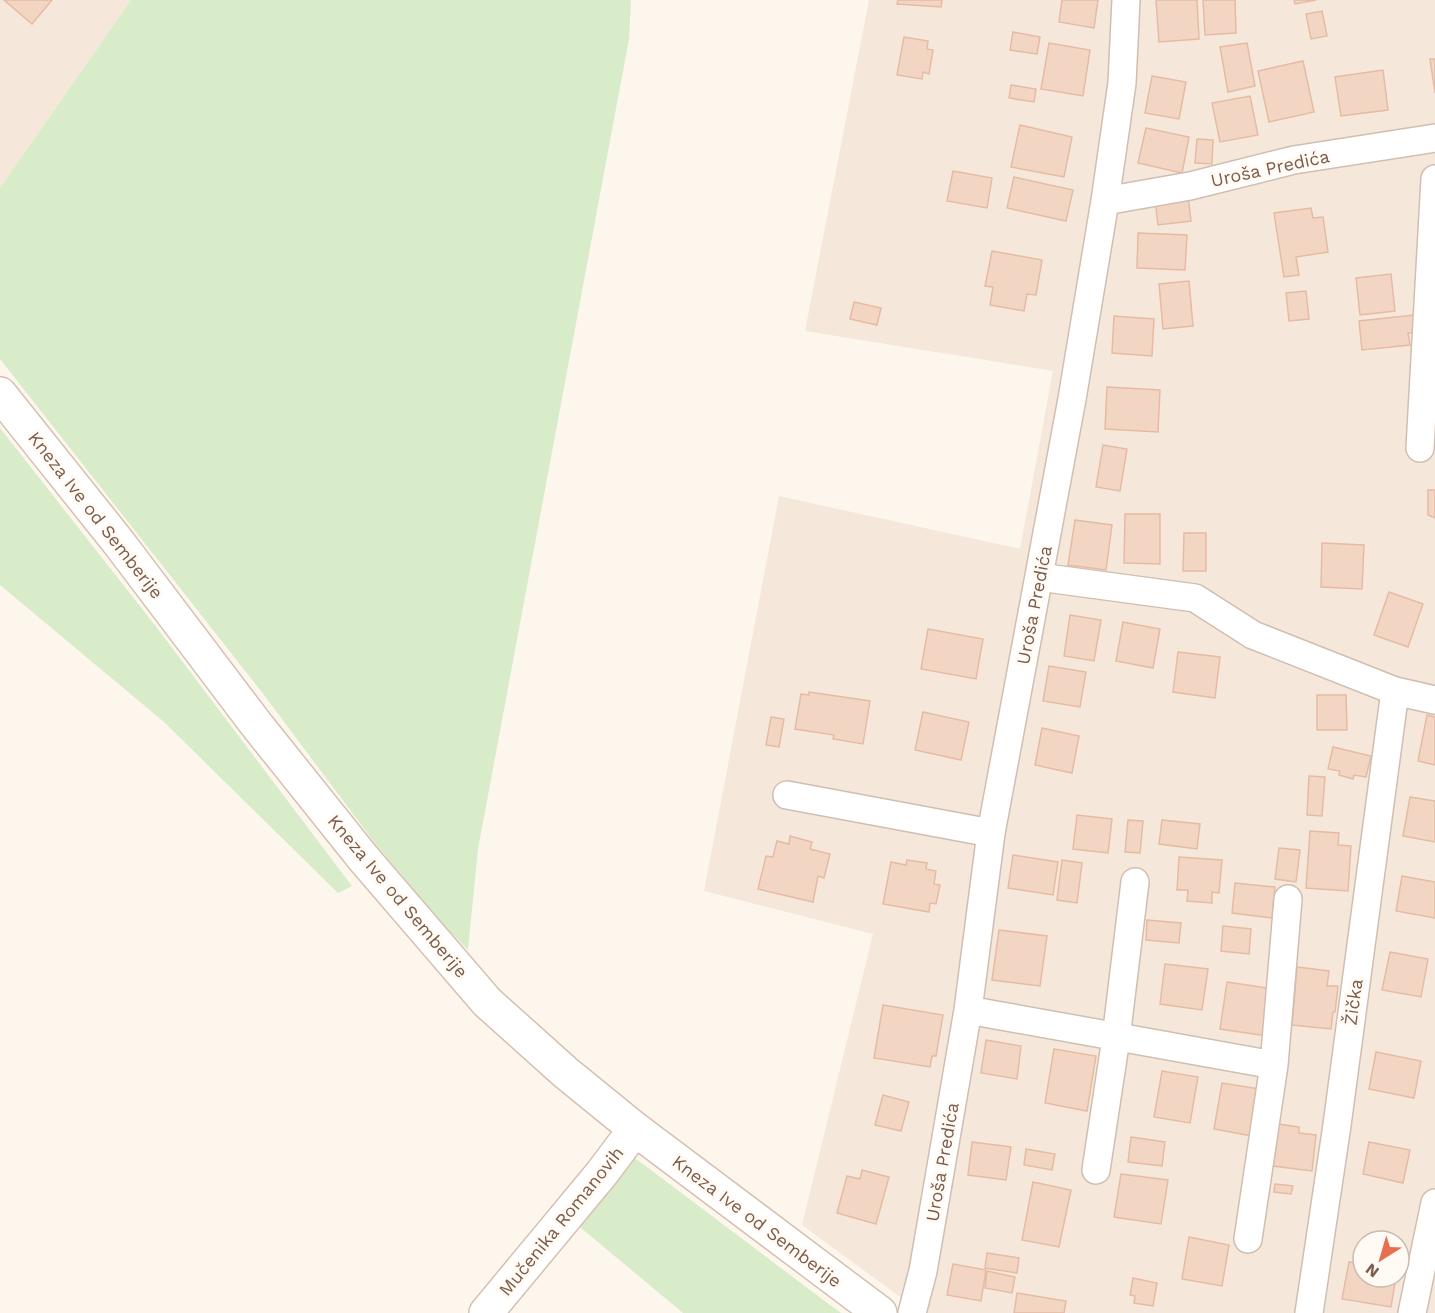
<svg xmlns="http://www.w3.org/2000/svg" width="1435" height="1313" viewBox="0 0 1435 1313" font-family="'Work Sans',sans-serif">
	<style>
		.residential { fill: #f5e8da; fill-rule: evenodd }
		.green { fill: #d8ecc9 }
		.building { fill: #f3d5c3; stroke: #e6bba3; stroke-width: 1.5 }
		.lines { fill: none; stroke-linecap: round; stroke-linejoin: round }
		.street-casing { stroke: #d1beb0; stroke-width: 30 }
		.secondary-casing { stroke: #d6c0b0; stroke-width: 36 }
		.street { stroke: #fff; stroke-width: 27 }
		.secondary { stroke: #fff; stroke-width: 33 }
		.labels { text-anchor: middle; dominant-baseline: central; stroke-width: 6; stroke-linejoin: round; paint-order: stroke }
		.street-label { font-size: 18px; fill: #7a5c4d; stroke: #fffaf3 }
	</style>
	<rect width="100%" height="100%" fill="#fdf6ec"/>
	<path class="residential" d="M0,0H131L0,188Z
		M869,0H1435V1313H922L802,1225L873,934L704,891L779,496L1020,549L1053,371L805,331ZM1363,1241H1399V1277H1363Z"/>
	<path class="green" d="M131,0H631L629,39L478,849L468,950L442,923L377,846L264,695L0,359V188Z
		M0,428L154,624L352,886L338,893L164,722L0,585Z
		M635,1158L814,1293L841,1313H683L575,1223Z"/>
	<path class="building" d="M4,0H52L32,24Z
		M898,0H942L941,7L897,4Z
		M1062,0H1098L1094,28L1059,22Z
		M1156,0H1197L1199,39L1159,42Z
		M1203,0H1235L1236,33L1205,35Z
		M1294,0H1316L1295,4Z
		M1322,11L1327,36L1311,39L1306,14Z
		M1013,32L1040,37L1037,54L1010,50Z
		M904,37L928,41L927,49L933,50L929,74L923,72L922,79L897,75Z
		M1049,43L1090,50L1083,96L1041,89Z
		M1247,43L1255,86L1228,92L1220,47Z
		M1430,59H1435V93Z
		M1303,61L1314,112L1269,122L1258,71Z
		M1383,70L1388,110L1341,116L1335,77Z
		M1152,76L1186,82L1179,119L1145,113Z
		M1011,85L1036,89L1034,102L1009,98Z
		M1250,96L1258,135L1220,142L1212,103Z
		M1020,125L1072,137L1064,177L1011,167Z
		M1146,128L1189,137L1182,173L1138,163Z
		M1197,139L1213,140L1212,164L1195,163Z
		M953,171L992,178L987,208L947,201Z
		M1014,177L1073,190L1066,221L1007,208Z
		M1188,196L1191,221L1158,225L1155,200Z
		M1311,208L1313,218L1323,217L1328,252L1296,257L1299,275L1284,277L1274,213Z
		M1138,233L1187,235L1185,270L1137,268Z
		M992,251L1042,260L1036,295L1027,294L1024,311L990,305L993,287L985,286Z
		M1391,274L1395,311L1360,315L1356,278Z
		M1189,281L1193,326L1163,329L1159,284Z
		M1306,291L1309,319L1289,321L1286,293Z
		M854,302L881,308L877,325L850,319Z
		M1414,315L1416,333H1408L1410,345L1362,350L1359,321Z
		M1114,316L1154,319L1152,356L1112,353Z
		M1107,387L1160,390L1158,432L1105,429Z
		M1103,445L1127,449L1120,491L1096,487Z
		M1428,490H1435V518L1428,515Z
		M1125,514H1160V564L1124,563Z
		M1075,520L1112,525L1106,570L1068,565Z
		M1184,533H1206V571H1183Z
		M1322,543L1364,545L1362,589L1321,587Z
		M1389,592L1423,604L1408,647L1374,635Z
		M1070,615L1101,620L1094,661L1064,656Z
		M1123,622L1160,629L1153,668L1116,661Z
		M928,629L983,639L976,679L921,669Z
		M1178,652L1220,657L1215,698L1173,692Z
		M1049,666L1086,672L1080,707L1043,701Z
		M809,692L870,701L863,744L833,739L834,735L795,729L801,694L809,695Z
		M1317,695H1346L1347,730H1317Z
		M923,712L969,722L961,760L915,750Z
		M1427,715L1435,717V765L1418,761Z
		M771,717L784,719L779,747L766,745Z
		M1042,728L1079,736L1072,773L1035,765Z
		M1333,747L1371,756L1366,777L1354,775L1353,779L1339,775L1340,771L1328,769Z
		M1309,776L1325,777L1322,816L1307,815Z
		M1410,797L1435,801V842L1403,836Z
		M1077,815L1112,819L1108,853L1073,849Z
		M1128,820L1143,821L1140,853L1125,852Z
		M1162,820L1200,824L1197,849L1159,844Z
		M1310,831L1339,833L1338,845L1351,846L1348,891L1306,888Z
		M790,836L812,842L810,849L830,854L824,878L818,876L813,902L758,889L766,856L773,857L777,841L789,844Z
		M1279,848L1300,850L1296,882L1275,879Z
		M1013,855L1058,862L1053,895L1008,888Z
		M1179,857L1222,860L1219,893L1212,892V903L1187,901L1188,890H1177Z
		M907,860L927,863L926,869L936,871L934,884L940,885L936,904L930,903L929,912L883,904L891,862L906,865Z
		M1062,860L1082,863L1077,903L1057,900Z
		M1402,876L1435,882V918L1396,911Z
		M1235,883L1275,887L1272,918L1232,913Z
		M1147,920L1181,923L1179,943L1146,940Z
		M1223,926L1251,929L1249,954L1221,951Z
		M999,930L1047,936L1040,986L992,980Z
		M1390,952L1428,959L1421,997L1382,990Z
		M1165,964L1208,969L1202,1010L1160,1004Z
		M1297,967L1329,971L1327,986H1338L1335,1012H1333L1331,1029L1292,1025Z
		M1227,982L1274,989L1267,1036L1220,1029Z
		M883,1005L943,1015L936,1056H932L930,1067L874,1058Z
		M986,1040L1021,1046L1017,1079L981,1073Z
		M1054,1049L1096,1056L1087,1111L1045,1103Z
		M1376,1052L1421,1061L1414,1098L1369,1089Z
		M1162,1071L1198,1077L1190,1123L1154,1117Z
		M1222,1083L1260,1089L1252,1136L1214,1129Z
		M883,1095L909,1102L901,1131L875,1125Z
		M1278,1124L1299,1127V1133L1316,1135L1312,1171L1273,1166Z
		M1131,1137L1165,1142L1162,1166L1128,1162Z
		M972,1142L1011,1147L1006,1180L968,1175Z
		M1369,1142L1410,1150L1403,1183L1363,1174Z
		M1026,1149L1055,1154L1052,1170L1024,1165Z
		M862,1170L889,1177L876,1224L837,1213L847,1176L860,1179Z
		M1121,1174L1168,1180L1161,1224L1114,1217Z
		M1033,1182L1071,1190L1059,1247L1022,1240Z
		M1275,1184L1293,1186L1291,1194L1274,1192Z
		M1189,1237L1229,1245L1222,1286L1182,1279Z
		M987,1253L1019,1258L1017,1273L985,1268Z
		M1349,1262L1363,1264V1277H1396L1391,1307L1342,1299Z
		M953,1264L986,1270L981,1301L947,1295Z
		M987,1271L1015,1277L1012,1293L985,1288Z
		M1133,1278L1157,1283L1153,1306L1134,1303L1135,1296L1130,1295Z
		M1017,1293L1066,1301L1064,1313H1014Z"/>
	<g class="lines">
		<defs>
			<path id="street" d="M1105,201L1190,186L1294,160L1435,138
				M1420,448L1435,179
				M1039,577L1195,598L1253,635L1395,691L1435,700
				M787,795L991,833
				M968,1010L1274,1065
				M1096,1170L1116,1038L1135,882
				M1248,1239L1274,1065L1288,899
				M912,1313L923,1271L968,1010L991,833L1072,399L1105,201L1122,83L1126,0
				M1309,1313L1337,1125L1395,691
				M1412,1313L1435,1203"/>
			<path id="secondary" d="M0,394L119,543L256,724L364,859L487,1002L565,1072L635,1129L880,1313
				M486,1313L602,1173L635,1129"/>
		</defs>
		<use href="#street" class="street-casing"/>
		<use href="#secondary" class="secondary-casing"/>
		<use href="#street" class="street"/>
		<use href="#secondary" class="secondary"/>
	</g>
	<g class="labels">
		<g class="street-label">
			<text transform="translate(1270 168) rotate(-12)">Uroša Predića</text>
			<text transform="translate(96 515) rotate(52)">Kneza Ive od Semberije</text>
			<text transform="translate(1034 605) rotate(-79)">Uroša Predića</text>
			<text transform="translate(398 896) rotate(50)">Kneza Ive od Semberije</text>
			<text transform="translate(1353 1002) rotate(-82)">Žička</text>
			<text transform="translate(942 1162) rotate(-80)">Uroša Predića</text>
			<text transform="translate(561 1221) rotate(-51)">Mučenika Romanovih</text>
			<text transform="translate(757 1221) rotate(37)">Kneza Ive od Semberije</text>
		</g>
	</g>
	<g transform="translate(1381 1259) rotate(217)"><circle r="28" fill="#fffaf3" stroke="#cabbb1" stroke-width="1.5"/>
	<path d="M0-4.5L10 22L0 15L-10 22Z" fill="#e76f51"/>
	<text y="-9" font-size="16" font-weight="bold" text-anchor="middle" fill="#7a5c4d">N</text>
	</g>
</svg>
